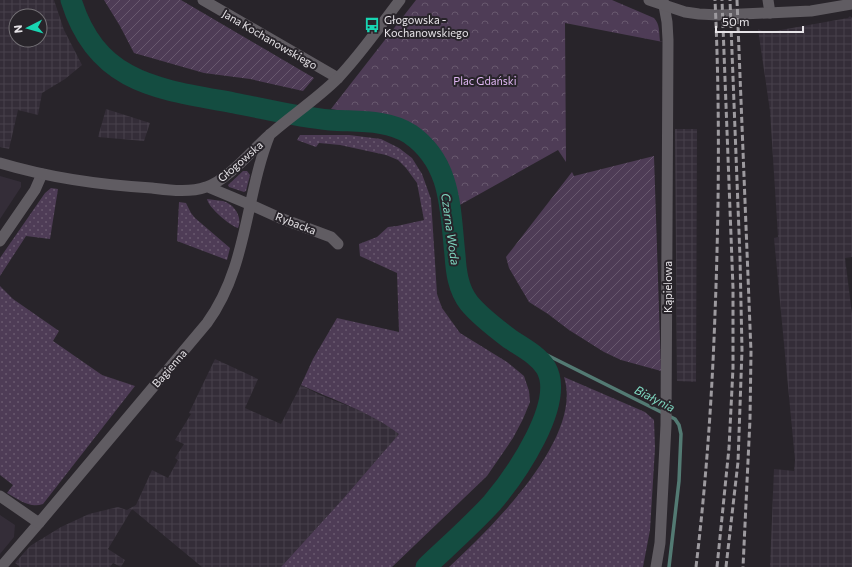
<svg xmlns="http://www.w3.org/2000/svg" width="852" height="567" viewBox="0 0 852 567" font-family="Commissioner,sans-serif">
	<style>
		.built { fill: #342d38 }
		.industrial { fill: url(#industrial-grid); fill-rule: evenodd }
		.grass { fill: url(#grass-dots) }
		.forest { fill: url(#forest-crowns) }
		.garden { fill: url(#garden-furrows) }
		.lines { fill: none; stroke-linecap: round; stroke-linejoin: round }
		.stream { stroke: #537a73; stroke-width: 3.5 }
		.river { stroke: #144d41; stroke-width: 21 }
		.minor { stroke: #605c62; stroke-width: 11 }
		.tertiary { stroke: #605c62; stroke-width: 11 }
		.rail { stroke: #9d9a9f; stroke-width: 3; stroke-dasharray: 6 3; stroke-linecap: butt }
		.labels { text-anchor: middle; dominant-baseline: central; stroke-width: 4; stroke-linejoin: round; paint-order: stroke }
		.poi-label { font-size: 11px; fill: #e7e4e8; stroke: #28242a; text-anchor: start }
		.street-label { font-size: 11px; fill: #e7e4e8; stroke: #28242a }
		.park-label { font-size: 11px; fill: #e0b7f3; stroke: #28242a }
		.water-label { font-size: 12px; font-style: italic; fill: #7fd7c0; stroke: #28242a }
	</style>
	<defs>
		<pattern id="industrial-grid" width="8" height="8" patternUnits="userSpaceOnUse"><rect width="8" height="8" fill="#342d38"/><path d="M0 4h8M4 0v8" fill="none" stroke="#48414b"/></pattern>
		<pattern id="grass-dots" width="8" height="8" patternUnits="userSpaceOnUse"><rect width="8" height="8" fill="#4e3c56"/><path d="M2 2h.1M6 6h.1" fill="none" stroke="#68586e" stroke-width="1.8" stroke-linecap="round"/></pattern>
		<pattern id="forest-crowns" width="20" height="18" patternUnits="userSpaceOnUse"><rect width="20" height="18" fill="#4e3c56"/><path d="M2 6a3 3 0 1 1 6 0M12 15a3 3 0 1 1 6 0" fill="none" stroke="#68586e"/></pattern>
		<pattern id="garden-furrows" width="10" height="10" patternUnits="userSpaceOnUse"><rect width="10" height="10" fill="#4e3c56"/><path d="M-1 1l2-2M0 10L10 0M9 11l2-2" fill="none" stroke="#68586e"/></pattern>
	</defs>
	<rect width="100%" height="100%" fill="#28242a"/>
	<path class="built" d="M0,176L21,182V187L0,219Z
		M0,515L15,525L14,537L0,554Z"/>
	<path class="industrial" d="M0,0H54L64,30L82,65L65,79L42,93L38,115L18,110L9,149L0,147ZM16,16H40V40H16Z
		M850,16L852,18V257L845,258L852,314V567H770L774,469L794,471L795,460L774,238L778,237L770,111L758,29L762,31L764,33L848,18Z
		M106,109L150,123L144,141L98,137Z
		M675,129H697L696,382L677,381Z
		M215,359L258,379L245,408L281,424L301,385L320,395L374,416L400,433L342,500L281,567H202L132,509L108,549L125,560L121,567L113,563L110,567H20L15,563L30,546L61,527L89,514L118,507L127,510L136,505L152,470L168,478L178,460L175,458L184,444L175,440L191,414L189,413Z"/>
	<path class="grass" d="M300,135H349L381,139L399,148L412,158L422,174L431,199L437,294L442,308L460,333L507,362L524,376L529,391L530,402L523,419L513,438L487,476L392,567H281L342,500L399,434C371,412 333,400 301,385L313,359L337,318L399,332L397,273L360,256L359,244L377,237L388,227L397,226L424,220L417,183L406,168L398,160L386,155L340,145L319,143L316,147L297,140Z
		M243,171H247L250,175L246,191L244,192L229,187L228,185Z
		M51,188L58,189L50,239L26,236L0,276V258L45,193Z
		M207,199C212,200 217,200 223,201C234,204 243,217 238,228C230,226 208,207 207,199Z
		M179,202L186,203L191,213L195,218L230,248L227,260L177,241Z
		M0,286L13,299L59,331L53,341L102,375L135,386L43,504C30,509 18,499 7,493L13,485L0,475Z
		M564,377L645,412L654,420L655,448L650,530L643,567H449C490,529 584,438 564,377Z"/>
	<path class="forest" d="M416,0H612L654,18C660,24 659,33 660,41L663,42L565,23L566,162L558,150L458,206L456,189L447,161L435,144L423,133L408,123L331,109Z"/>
	<path class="garden" d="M104,0H181L314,78L303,91L250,79L204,73L134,53L120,26Z
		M654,156L661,371L621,360L604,352L569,330L548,314L529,302L509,268L506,257L572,172L574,176Z"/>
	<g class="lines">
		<path class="stream" d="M533,355H547L675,419L679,425L681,434L679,481L669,567"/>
		<path class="river" d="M71,0C97,84 158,89 234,103C266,109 297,117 330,120C356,122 387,119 410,134C452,163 450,210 455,255C456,271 458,289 469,303C478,314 498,330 510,339C522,347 538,355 546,368C566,403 515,476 492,503C471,526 448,546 426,567"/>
		<path class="minor" d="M203,0L338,78
			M768,0L770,13
			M251,205L280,218L331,237L338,244
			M0,241L35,190L42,174
			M1,567L39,523
			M656,567L660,543L666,425L668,40L667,22L663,0"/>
		<path class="tertiary" d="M649,0L685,12L699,14L719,15L811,11L852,4
			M0,163C50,178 100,185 152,188C169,190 189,193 206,187C225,182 251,152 266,138C289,117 316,100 338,78C361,54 380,26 400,0
			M208,187L251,205
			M0,496L39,523L207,323C248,267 245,196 270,134"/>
		<path class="rail" d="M737,0L751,352L750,419L743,567
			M696,567C706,483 712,399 715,314C719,210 720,105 715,0
			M717,567L729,448L733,368V288L722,0
			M726,567L738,462L742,350L740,258L730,0"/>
	</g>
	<defs>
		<symbol id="bus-bare" viewBox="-9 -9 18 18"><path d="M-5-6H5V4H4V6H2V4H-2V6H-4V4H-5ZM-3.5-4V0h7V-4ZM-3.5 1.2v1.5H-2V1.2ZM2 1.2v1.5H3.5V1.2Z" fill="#18d5b2" stroke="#28242a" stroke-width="2.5" paint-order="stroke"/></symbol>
	</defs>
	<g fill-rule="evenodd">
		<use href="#bus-bare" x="361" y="14" width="22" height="22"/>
	</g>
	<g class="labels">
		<g class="poi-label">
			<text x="384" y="19">Głogowska -<tspan x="384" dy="13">Kochanowskiego</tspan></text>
		</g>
		<g class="street-label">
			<text transform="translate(270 39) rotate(30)">Jana Kochanowskiego</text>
			<text transform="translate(240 161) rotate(-41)">Głogowska</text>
			<text transform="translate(296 223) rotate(21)">Rybacka</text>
			<text transform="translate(667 287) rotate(-90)">Kąpielowa</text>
			<text transform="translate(169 368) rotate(-49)">Bagienna</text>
		</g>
		<g class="park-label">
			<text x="485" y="80">Plac Gdański</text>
		</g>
		<g class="water-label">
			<text transform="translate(451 229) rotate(82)">Czarna Woda</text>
			<text transform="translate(655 398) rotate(27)">Białynia</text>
		</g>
	</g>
	<g transform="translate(28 28) rotate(264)"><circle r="19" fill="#28242a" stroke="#747176"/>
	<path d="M0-3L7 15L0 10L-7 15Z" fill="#18d5b2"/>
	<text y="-6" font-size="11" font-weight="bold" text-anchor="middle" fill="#e7e4e8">N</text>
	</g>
	<path d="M716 26v6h87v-6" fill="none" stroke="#e7e4e8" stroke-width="2"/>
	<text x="722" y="26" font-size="12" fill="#e7e4e8" stroke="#28242a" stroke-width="3" paint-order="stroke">50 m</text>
</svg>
